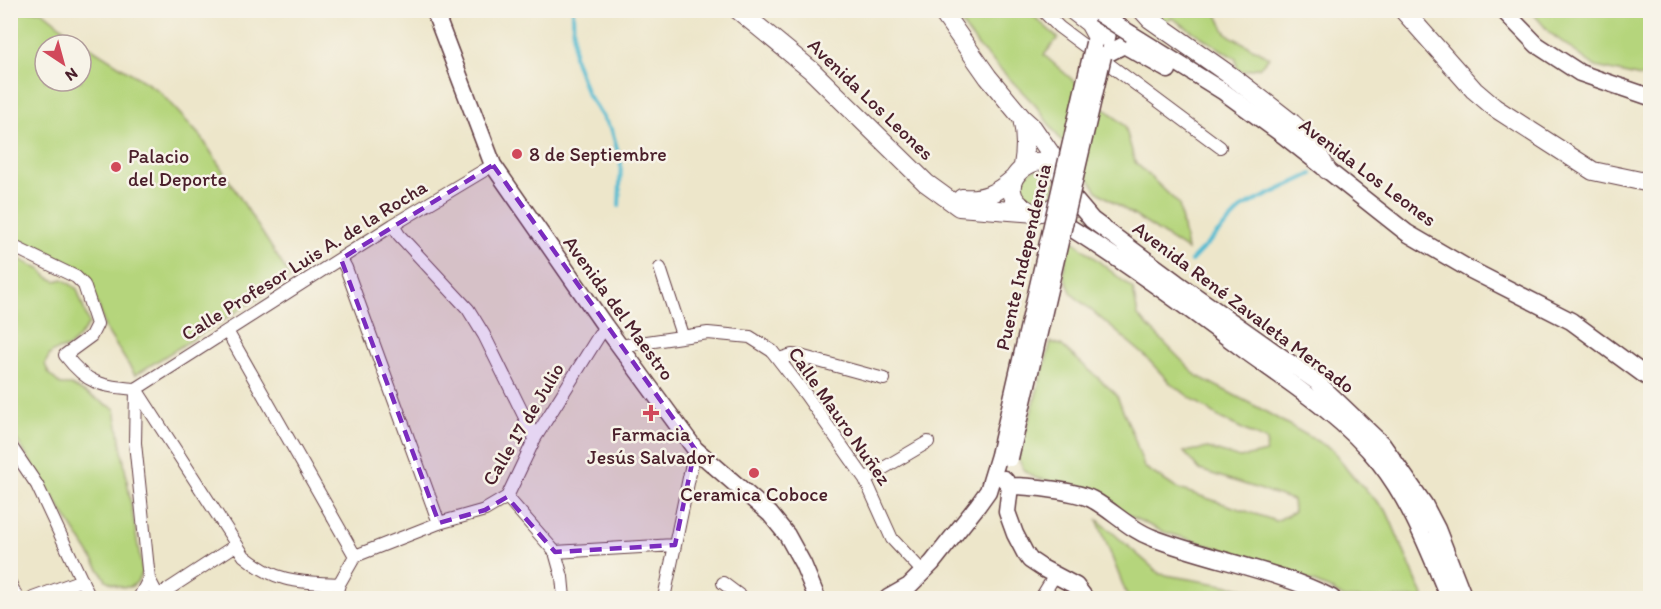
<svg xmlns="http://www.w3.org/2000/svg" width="1661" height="609" viewBox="0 0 1661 609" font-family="Itim,sans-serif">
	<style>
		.green { fill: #b5d57c; stroke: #807a54; stroke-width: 1.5; fill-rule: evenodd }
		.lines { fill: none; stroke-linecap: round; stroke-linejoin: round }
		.stream { stroke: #53bbd1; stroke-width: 4 }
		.street-casing { stroke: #623d43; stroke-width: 14 }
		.secondary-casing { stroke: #623d43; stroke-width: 19 }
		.primary-casing { stroke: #623d43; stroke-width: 20 }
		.street { stroke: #fff; stroke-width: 12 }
		.secondary { stroke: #fff; stroke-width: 16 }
		.primary { stroke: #fff; stroke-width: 18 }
		.secondary-bridge-casing { stroke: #623d43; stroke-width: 19; stroke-linecap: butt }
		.secondary-bridge { stroke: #fff; stroke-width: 16 }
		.marked { fill: #7b2cbf; fill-opacity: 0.2; stroke: #7b2cbf; stroke-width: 4.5; stroke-dasharray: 12 8; stroke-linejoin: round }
		.poi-dot { fill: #d1495b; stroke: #f7f3e8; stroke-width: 2 }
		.labels { text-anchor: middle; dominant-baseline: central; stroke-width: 5; stroke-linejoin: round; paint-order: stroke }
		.street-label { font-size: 20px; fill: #4a1f2b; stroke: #f7f3e8 }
		.poi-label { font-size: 20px; fill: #4a1f2b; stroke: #f7f3e8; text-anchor: start }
	</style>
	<rect width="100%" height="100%" fill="#f7f3e8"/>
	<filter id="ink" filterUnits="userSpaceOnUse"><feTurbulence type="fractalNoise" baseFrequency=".0167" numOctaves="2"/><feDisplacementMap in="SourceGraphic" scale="12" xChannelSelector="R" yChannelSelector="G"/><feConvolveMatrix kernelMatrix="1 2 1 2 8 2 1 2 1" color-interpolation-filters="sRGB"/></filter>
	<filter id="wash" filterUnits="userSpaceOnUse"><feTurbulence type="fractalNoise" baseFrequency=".008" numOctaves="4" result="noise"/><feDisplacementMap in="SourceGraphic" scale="24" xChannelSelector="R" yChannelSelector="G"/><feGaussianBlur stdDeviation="1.35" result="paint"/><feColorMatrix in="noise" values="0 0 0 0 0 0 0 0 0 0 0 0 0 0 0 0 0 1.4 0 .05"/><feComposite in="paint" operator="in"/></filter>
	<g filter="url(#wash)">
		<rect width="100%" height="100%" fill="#ede6ca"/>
		<path class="green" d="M10,11H42L77,39L158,90L202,138L291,278L135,375L105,328L100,310L84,272L11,236ZM45,45H81V81H45Z
			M952,11H1028L1058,38L1044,55L1125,126L1135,162L1179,204L1187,250L1098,192L1036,106L979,47Z
			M1148,11H1215L1225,31L1230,36L1269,57L1260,67L1241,72L1237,69L1236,59L1172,18L1163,21Z
			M1531,11H1650V79L1596,67L1550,33Z
			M1034,169L1048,171L1056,183L1049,202C1033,205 1030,204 1021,191L1023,177Z
			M1071,239L1133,289L1138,316L1197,376L1259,408L1333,450L1348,471L1387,512L1424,598H1344L1330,589L1265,562L1161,531L1132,517L1096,492L1087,488L1035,478L1025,471L1018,459L1051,342L1061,345L1116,394L1133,434L1144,467L1176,488L1276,521L1294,512L1293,500L1200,470L1184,452L1208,448L1240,458L1266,452L1267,441L1220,418L1171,384L1143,354L1072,294L1063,273Z
			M11,255L41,270L47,277L56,281L63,279L77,289L89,324C83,331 76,343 68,347C54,353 53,346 45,364L49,374L61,385H71L115,409L142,570C137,592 122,590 106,580L11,431Z
			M1097,519L1160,574L1299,598H1128Z"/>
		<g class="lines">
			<path class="stream" d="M573,10L574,57L587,94L612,131L621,163L619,206
				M1191,261L1243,207L1312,174"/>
		</g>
	</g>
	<g filter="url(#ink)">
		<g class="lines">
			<defs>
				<path id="street" d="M1042,10L1059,27L1220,147
					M393,225L399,235L468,309L484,335L535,438
					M10,245L76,277L84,285L97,324L91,336L65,355C88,385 101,386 136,389
					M341,259L346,268L439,523
					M660,268L682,335
					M227,331L355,556
					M620,346L708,333L750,337L772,351L806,395L865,479L892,539L923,572
					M779,359L792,355L800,356L884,379
					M136,389L393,225L493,165
					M136,389L244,556C276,583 299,582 339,584
					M136,389L135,443L149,579L159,598
					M10,445L37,485L90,598
					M865,479L928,442
					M507,497L555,552L562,577L564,598
					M555,552L675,545
					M355,556L439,523L485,510L507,497L535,438L605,326
					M10,583L17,598
					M723,583L743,598
					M33,598L82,580
					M139,598L149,579
					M155,598L236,545
					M335,598L339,584L355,556
					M664,598L695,449
					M1041,598L1055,575"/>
				<path id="secondary" d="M434,10L493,165L605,326L695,449L770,514L787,535L803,564L817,598
					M1503,10L1537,45L1580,73L1650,97
					M1131,34L1224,92L1283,135L1407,233L1469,269L1571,321L1650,379
					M1103,56L1124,45L1168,70
					M1103,56L1108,33L1118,10
					M1066,185L1075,200L1092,220L1177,283L1317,382L1382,444L1424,504L1437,529L1464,598
					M1053,217C1120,258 1184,305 1247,352C1293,385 1343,417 1379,462C1411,502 1429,551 1449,598
					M1004,479L1010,486L1007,512L1015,534L1025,553L1030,560L1042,568L1076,586L1085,598
					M1010,486C1029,486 1080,491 1095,501C1115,513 1131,530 1153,538C1210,560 1278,570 1332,598
					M888,598L909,586L932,563L978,505L988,491L999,455"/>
				<path id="primary" d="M738,10L811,70L926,183L959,207L1036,213C1052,211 1067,200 1063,182C1052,132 977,186 1031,212
					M941,10L988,77L1022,118L1033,128L1051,154L1055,167
					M1072,10L1089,23L1095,34
					M1142,10L1150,19L1234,78L1292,123L1304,134L1314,147L1327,170
					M1403,10L1474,90L1495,108L1593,171L1650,183
					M1022,118C1026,135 1026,149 1023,166
					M962,198C983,200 997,193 1013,179"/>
			</defs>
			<use href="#street" class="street-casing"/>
			<use href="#secondary" class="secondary-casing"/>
			<use href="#primary" class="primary-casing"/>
			<use href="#street" class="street"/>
			<use href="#secondary" class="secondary"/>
			<use href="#primary" class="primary"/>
			<defs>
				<path id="secondary-bridge" d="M1098,13L1131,34
					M999,455L1094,43
					M1010,458L1103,56"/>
			</defs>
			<use href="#secondary-bridge" class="secondary-bridge-casing"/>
			<use href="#secondary-bridge" class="secondary-bridge"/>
		</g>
	</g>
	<path class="marked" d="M493,165L695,449L675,545L555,552L507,497L485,510L439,523L341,259Z"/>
	<g class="poi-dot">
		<circle cx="517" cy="154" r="6"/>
		<circle cx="116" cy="167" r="6"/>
		<path d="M648 404h6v6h6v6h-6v6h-6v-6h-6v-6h6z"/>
		<circle cx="754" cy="473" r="6"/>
	</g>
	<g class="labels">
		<g class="street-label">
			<text transform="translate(871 99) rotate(44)">Avenida Los Leones</text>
			<text transform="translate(1368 172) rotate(37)">Avenida Los Leones</text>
			<text transform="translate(1023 257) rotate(-77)">Puente Independencia</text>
			<text transform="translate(304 260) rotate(-32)">Calle Profesor Luis A. de la Rocha</text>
			<text transform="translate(1244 307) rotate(37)">Avenida René Zavaleta Mercado</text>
			<text transform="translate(619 308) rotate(54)">Avenida del Maestro</text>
			<text transform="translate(840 416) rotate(55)">Calle Mauro Nuñez</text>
			<text transform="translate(523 424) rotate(-59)">Calle 17 de Julio</text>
		</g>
		<g class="poi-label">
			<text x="529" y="154">8 de Septiembre</text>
			<text x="128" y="156">Palacio<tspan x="128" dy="23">del Deporte</tspan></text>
			<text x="651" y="434" text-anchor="middle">Farmacia<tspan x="651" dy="23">Jesús Salvador</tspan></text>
			<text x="754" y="494" text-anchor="middle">Ceramica Coboce</text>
		</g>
	</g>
	<rect width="1661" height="609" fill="none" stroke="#f7f3e8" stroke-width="36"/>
	<g transform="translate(63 63) rotate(144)"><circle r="28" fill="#f7f3e8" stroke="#b29e9c" stroke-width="1.5"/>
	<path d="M0-4.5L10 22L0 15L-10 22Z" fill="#d1495b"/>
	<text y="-9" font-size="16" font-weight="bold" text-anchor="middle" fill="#4a1f2b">N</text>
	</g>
</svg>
